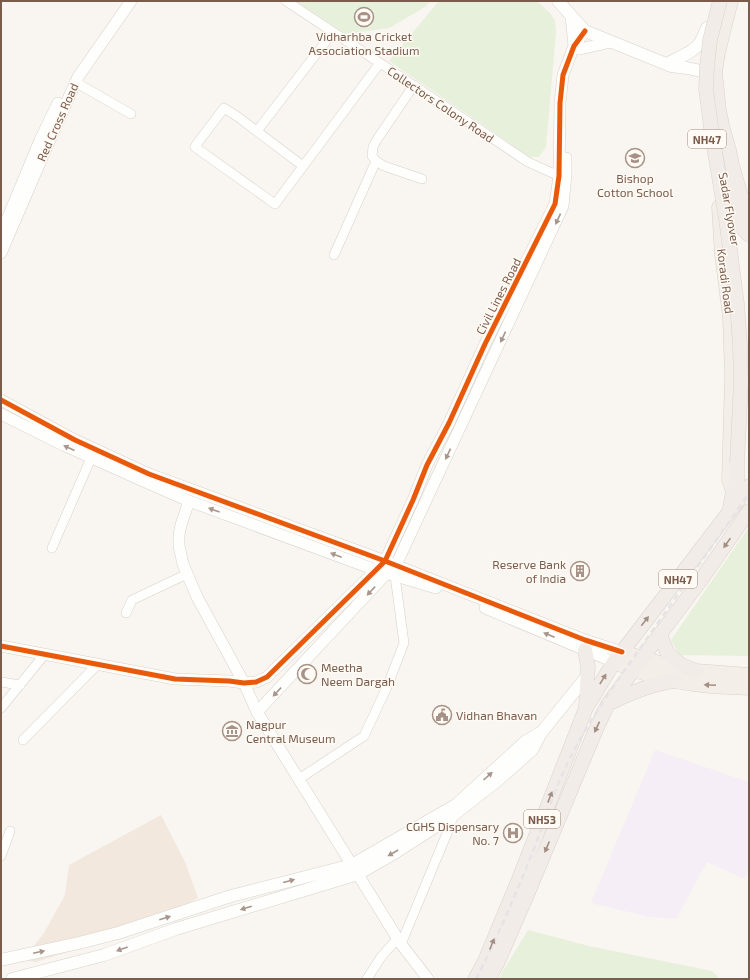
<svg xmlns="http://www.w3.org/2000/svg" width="750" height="980" viewBox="0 0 750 980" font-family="'Exo 2',sans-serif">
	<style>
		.residential { fill: #f2e8de }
		.education { fill: #f6eef6 }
		.green { fill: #e7f0db }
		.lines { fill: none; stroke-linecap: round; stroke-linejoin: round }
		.minor-casing { stroke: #d7d1cb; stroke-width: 10 }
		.tertiary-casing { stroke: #d7d1cb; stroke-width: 12 }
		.secondary-casing { stroke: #d9d2cb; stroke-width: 13 }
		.primary-casing { stroke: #dad1cc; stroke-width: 15 }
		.trunk-casing { stroke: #dad1cc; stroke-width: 15 }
		.minor { stroke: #fefefd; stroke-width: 9 }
		.tertiary { stroke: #fefefd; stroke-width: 11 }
		.secondary { stroke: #fefefd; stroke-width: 12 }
		.primary { stroke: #f3eee8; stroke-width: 14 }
		.trunk { stroke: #f2ece8; stroke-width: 14 }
		.rail { stroke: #e6e3e7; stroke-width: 2.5; stroke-dasharray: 6 4; stroke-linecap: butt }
		.trunk-bridge-casing { stroke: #dad1cc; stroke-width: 15; stroke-linecap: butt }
		.trunk-bridge { stroke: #f2ece8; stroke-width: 14 }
		.cycleway-casing { stroke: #fffaf3; stroke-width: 8 }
		.cycleway { stroke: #e8590c; stroke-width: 5 }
		.oneway { fill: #a8958b }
		.oneway2 { fill: #a48e83 }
		.oneway3 { fill: #a48f83 }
		.labels { text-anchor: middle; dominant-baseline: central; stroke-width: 3; stroke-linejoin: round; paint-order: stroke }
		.shield { fill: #fffaf3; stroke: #a28b7f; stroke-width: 1 }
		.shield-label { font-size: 11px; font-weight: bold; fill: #7a5c4d }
		.poi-label { font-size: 12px; fill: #7a5c4d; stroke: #fffaf3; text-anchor: start }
		.street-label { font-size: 12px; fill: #7a5c4d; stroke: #fffaf3 }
	</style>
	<rect width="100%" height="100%" fill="#f9f5f0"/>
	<path class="residential" d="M161,815L185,862L198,898L137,930L36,962L20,959L33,947L44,933L65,895L69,865Z"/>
	<path class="education" d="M655,750L749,782V869L745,879L707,862L676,919L650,917L591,903Z"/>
	<path class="green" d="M295,1H431L425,7L389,28L346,34Z
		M439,1H537L550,13L555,21L556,32L546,147L539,157H530L389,61Z
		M749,527V656L679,655L671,640Z
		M528,930L589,946L712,971L720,979H498Z"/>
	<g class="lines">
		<defs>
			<path id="minor" d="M286,1L380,63L528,162L559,176
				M75,82L131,114
				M414,85L376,141L373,147L372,156L376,161L384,166L422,179
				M257,131L333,32
				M303,166L238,117L224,108L196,145L195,147L275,204L380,63
				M334,255L376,161
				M52,548L91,458
				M126,613L132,600L187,574
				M1,682L20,685
				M1,708L45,654
				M23,740L98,664
				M299,779L364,736L387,687L404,643L395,576
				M1,856L10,831
				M401,944L450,826L454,812
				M367,979L381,957L398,938"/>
			<path id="tertiary" d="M571,16L574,46
				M580,49L611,42
				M1,234L40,140L58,103
				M1,253L48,144L78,77L131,1
				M1,400L75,440L149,474L385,561L585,640L622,652
				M1,414L63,445L141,480L189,501L376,570L436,588
				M189,501L181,525L179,535V546L183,564L197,597L244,683L257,712L401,944L428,979
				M485,608L614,662
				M1,646L175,679L229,681L244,683L256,682L267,677L376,570L385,561L413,500L427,465L449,423L485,344L555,204L559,176L560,103L563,75L574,46L585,31
				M257,712L387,573L396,565L563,206L566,174V158"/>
			<path id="secondary" d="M558,1L585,31L671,66L687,68L701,71L715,72
				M667,64C677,58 694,52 700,43C703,38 705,32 707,28
				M1,960L79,943L118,933L231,896L352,865L456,805L525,742L540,733
				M12,979L104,955L176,929L358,874L396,852L452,816L498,780L532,750L541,733L587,676"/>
			<path id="primary" d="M715,72L718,53L731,1
				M719,207L722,255L730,317L732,376L729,480L733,491
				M622,652L676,668L696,671L749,675
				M614,662C639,673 666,681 694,684C712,687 731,687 749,688"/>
			<path id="trunk" d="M715,72L719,111L723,129L729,150L732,165L746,213L749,217
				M728,183L737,222L749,235
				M730,508L733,491L737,481V463
				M660,635L668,654L680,664L696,671
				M585,650L588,667L586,707
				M612,702C632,692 651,684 674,681
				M475,979L484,963L517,884L586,708L614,662L622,652L749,486
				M488,979L497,964L527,895L597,727L608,704L703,577L749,511"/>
		</defs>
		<use href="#minor" class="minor-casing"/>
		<use href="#tertiary" class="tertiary-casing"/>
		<use href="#secondary" class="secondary-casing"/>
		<use href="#primary" class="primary-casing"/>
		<use href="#trunk" class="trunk-casing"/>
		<use href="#minor" class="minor"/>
		<use href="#tertiary" class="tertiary"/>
		<use href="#secondary" class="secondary"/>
		<use href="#primary" class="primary"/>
		<use href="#trunk" class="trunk"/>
		<path class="rail" d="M476,979C498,936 517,892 535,846C548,811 559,776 578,743C599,705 625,670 650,634C683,587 717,540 749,493"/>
		<defs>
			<path id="trunk-bridge" d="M720,1L710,40L707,66L706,89L712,135L726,218L737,304L740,344L741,382L737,463"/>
		</defs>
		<use href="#trunk-bridge" class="trunk-bridge-casing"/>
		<use href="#trunk-bridge" class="trunk-bridge"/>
		<defs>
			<path id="cycleway" d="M1,400L75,440L149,474L385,561L585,640L622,652
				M1,646L175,679L229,681L244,683L256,682L267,677L376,570L385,561L413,500L427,465L449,423L485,344L555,204L559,176L560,103L563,75L574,46L585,31"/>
		</defs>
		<use href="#cycleway" class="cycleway-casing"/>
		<use href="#cycleway" class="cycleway"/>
	</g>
	<defs><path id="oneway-solid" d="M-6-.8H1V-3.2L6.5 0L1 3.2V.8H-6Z"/></defs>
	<g class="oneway">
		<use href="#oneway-solid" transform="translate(558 219) rotate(115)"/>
		<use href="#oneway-solid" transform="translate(503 337) rotate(115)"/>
		<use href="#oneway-solid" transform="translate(69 448) rotate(-156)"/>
		<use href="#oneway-solid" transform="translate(448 454) rotate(115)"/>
		<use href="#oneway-solid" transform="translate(214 510) rotate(-160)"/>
		<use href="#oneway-solid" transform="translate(336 555) rotate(-159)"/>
		<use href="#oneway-solid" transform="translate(371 591) rotate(133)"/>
		<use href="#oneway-solid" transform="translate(549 635) rotate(-157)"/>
		<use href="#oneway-solid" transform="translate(277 692) rotate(133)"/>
		<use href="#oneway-solid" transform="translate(488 776) rotate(-42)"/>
		<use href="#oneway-solid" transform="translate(393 853) rotate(150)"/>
		<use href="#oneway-solid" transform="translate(289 881) rotate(-15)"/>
		<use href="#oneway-solid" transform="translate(246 908) rotate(163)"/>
		<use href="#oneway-solid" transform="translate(165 918) rotate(-18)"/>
		<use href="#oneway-solid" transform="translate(122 949) rotate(160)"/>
		<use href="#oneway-solid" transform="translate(39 952) rotate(-12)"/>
	</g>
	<g class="oneway2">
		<use href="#oneway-solid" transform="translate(727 543) rotate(125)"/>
		<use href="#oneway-solid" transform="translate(645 621) rotate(-52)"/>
		<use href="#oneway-solid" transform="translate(603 679) rotate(-58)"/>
		<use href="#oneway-solid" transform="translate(597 727) rotate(115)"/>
		<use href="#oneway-solid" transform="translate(550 797) rotate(-69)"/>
		<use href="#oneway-solid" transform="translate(547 847) rotate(113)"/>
		<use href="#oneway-solid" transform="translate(492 944) rotate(-68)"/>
	</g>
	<use class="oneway3" href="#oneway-solid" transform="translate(710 685) rotate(-177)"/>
	<defs>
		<symbol id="stadium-ring" viewBox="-11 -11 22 22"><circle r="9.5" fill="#fffaf3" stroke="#a69286" stroke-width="1.5"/><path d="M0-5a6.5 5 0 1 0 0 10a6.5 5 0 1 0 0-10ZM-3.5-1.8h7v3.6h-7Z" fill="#a69286"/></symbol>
		<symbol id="school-ring" viewBox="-11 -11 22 22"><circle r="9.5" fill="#fffaf3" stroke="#a69286" stroke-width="1.5"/><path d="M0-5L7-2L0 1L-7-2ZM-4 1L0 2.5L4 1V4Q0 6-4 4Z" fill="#a69286"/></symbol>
		<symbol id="building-ring" viewBox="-11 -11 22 22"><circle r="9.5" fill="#fffaf3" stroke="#a69286" stroke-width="1.5"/><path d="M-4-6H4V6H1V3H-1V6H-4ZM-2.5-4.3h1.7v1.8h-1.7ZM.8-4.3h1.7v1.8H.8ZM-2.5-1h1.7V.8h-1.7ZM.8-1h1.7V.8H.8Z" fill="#a69286"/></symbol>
		<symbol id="mosque-ring" viewBox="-11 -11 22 22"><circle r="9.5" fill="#fffaf3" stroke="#a69286" stroke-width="1.5"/><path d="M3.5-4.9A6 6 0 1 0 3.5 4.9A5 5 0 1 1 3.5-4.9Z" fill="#a69286"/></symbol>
		<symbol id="civic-ring" viewBox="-11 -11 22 22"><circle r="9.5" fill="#fffaf3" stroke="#a69286" stroke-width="1.5"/><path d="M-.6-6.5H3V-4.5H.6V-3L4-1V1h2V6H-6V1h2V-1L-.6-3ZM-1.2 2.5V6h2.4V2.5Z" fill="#a69286"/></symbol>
		<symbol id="museum-ring" viewBox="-11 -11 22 22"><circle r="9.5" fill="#fffaf3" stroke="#a69286" stroke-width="1.5"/><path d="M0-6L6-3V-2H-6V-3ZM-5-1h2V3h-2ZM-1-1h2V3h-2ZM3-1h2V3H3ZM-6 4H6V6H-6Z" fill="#a69286"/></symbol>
		<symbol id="hospital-ring" viewBox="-11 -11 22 22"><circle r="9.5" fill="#fffaf3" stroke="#a69286" stroke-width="1.5"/><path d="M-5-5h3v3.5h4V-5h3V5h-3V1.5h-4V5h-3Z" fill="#a69286"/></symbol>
	</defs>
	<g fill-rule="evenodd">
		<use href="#stadium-ring" x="353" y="6" width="22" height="22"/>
		<use href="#school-ring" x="624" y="147" width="22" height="22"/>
		<use href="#building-ring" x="569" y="560" width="22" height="22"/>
		<use href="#mosque-ring" x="296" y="663" width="22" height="22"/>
		<use href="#civic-ring" x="431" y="704" width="22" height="22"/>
		<use href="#museum-ring" x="221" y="720" width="22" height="22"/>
		<use href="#hospital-ring" x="502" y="822" width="22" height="22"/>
	</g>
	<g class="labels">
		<g class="shield">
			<rect x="688" y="130" width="38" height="18" rx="3"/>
			<rect x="659" y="570" width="38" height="18" rx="3"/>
			<rect x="524" y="810" width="36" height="18" rx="3"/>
		</g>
		<g class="shield-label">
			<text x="707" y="139">NH47</text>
			<text x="678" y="579">NH47</text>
			<text x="542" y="819">NH53</text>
		</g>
		<g class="poi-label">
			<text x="364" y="36" text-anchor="middle">Vidharhba Cricket<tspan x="364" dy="14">Association Stadium</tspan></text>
			<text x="635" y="178" text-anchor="middle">Bishop<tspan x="635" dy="14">Cotton School</tspan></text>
			<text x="566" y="564" text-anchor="end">Reserve Bank<tspan x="566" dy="14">of India</tspan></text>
			<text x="321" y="667">Meetha<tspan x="321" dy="14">Neem Dargah</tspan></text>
			<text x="456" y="715">Vidhan Bhavan</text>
			<text x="246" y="724">Nagpur<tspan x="246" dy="14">Central Museum</tspan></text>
			<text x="499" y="826" text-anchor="end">CGHS Dispensary<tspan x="499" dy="14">No. 7</tspan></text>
		</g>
		<g class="street-label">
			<text transform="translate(441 104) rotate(34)">Collectors Colony Road</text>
			<text transform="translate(57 122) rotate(-66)">Red Cross Road</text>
			<text transform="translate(730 209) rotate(80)">Sadar Flyover</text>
			<text transform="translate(726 281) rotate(83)">Koradi Road</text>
			<text transform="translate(498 296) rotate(-63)">Civil Lines Road</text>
		</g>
	</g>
	<rect width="750" height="980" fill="none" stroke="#7a5c4d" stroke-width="4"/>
</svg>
